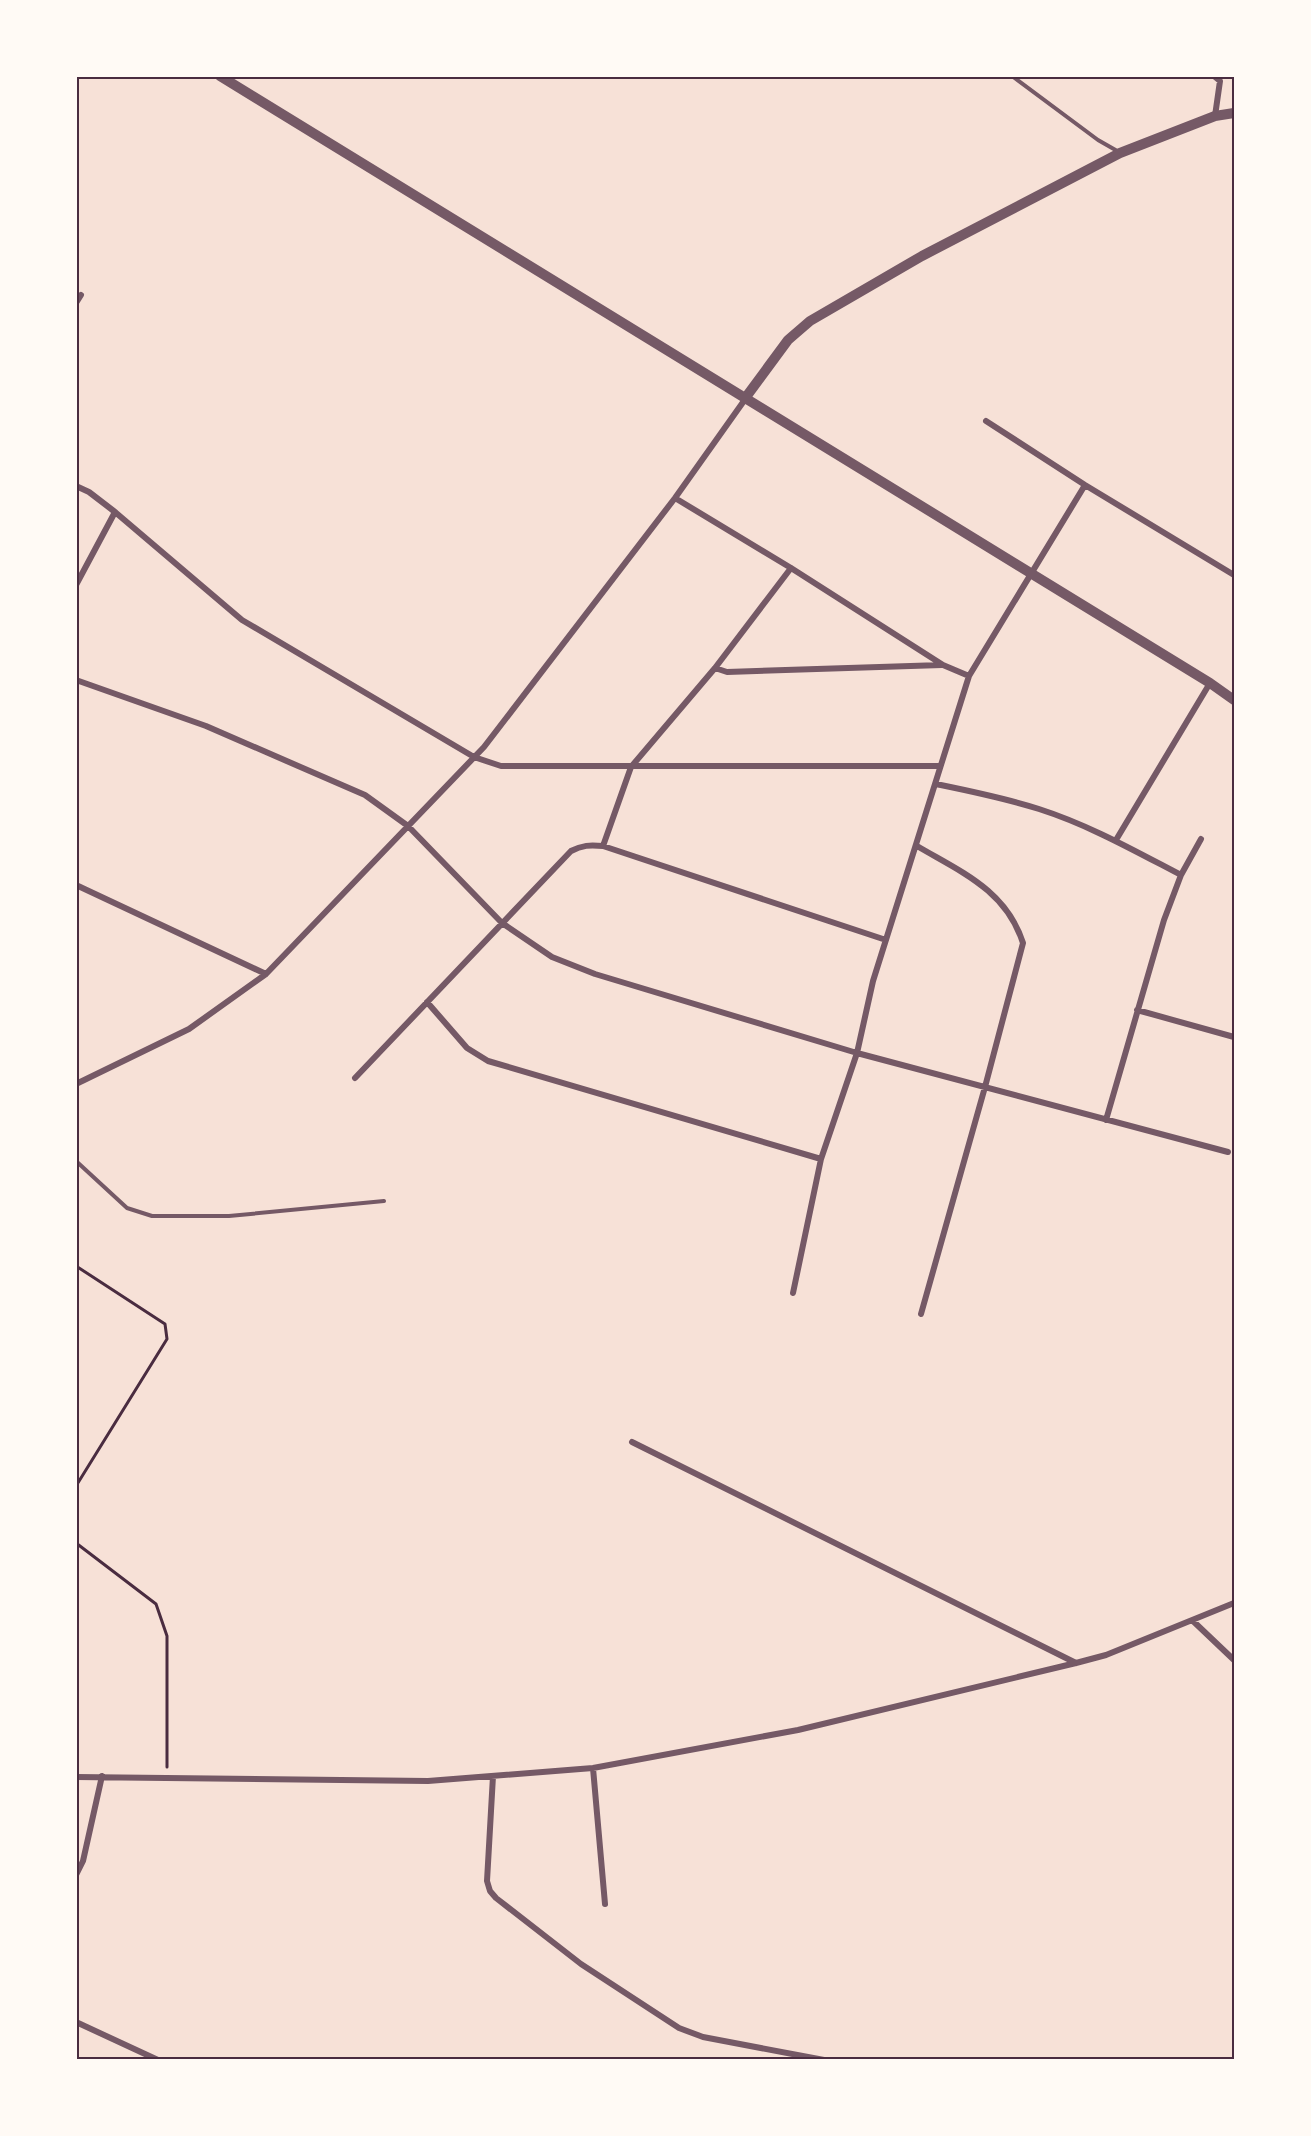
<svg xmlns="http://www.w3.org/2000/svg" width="1311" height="2136" viewBox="0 0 1311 2136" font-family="'Source Sans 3',sans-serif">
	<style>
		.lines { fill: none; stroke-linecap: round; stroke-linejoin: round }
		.path { stroke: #4a2c40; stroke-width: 3 }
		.service { stroke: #755966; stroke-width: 4 }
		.minor { stroke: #755966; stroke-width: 6 }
		.tertiary { stroke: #755966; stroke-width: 10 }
		.neatline { fill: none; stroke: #4a2c40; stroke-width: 2 }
	</style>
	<rect width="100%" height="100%" fill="#f7e1d7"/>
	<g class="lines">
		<path class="path" d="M76,1266L165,1324L167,1339L76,1486
			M76,1543L156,1604L167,1636V1767"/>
		<path class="service" d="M1012,76L1098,140L1119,152
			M76,1161L127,1208L152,1216H229L384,1201"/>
		<path class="minor" d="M1214,76L1220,81L1215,116
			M76,303L81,295
			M986,421L1085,485L1234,575
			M76,486L89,492L115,512L242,620L474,757L501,766H940
			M675,498L791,568L943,665L969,676
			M76,585L115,512
			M715,668L727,672L942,665
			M76,680L206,726L365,795L408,826L502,923L552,957L595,974L857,1053L1228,1152
			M936,784C970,791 1005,798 1039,809C1089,825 1135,851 1181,875L1164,920L1106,1120
			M1116,840L1210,683
			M603,846L631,767L715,668L791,568
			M917,846C961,872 1006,890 1023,943L985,1087L921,1314
			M1181,875L1201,839
			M76,885L266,974
			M427,1002L467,1048L488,1061L821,1159
			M1137,1010L1234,1037
			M355,1078L571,851C582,845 590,845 603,846L886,940
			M76,1084L189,1029L266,974L484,747L675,498L746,398
			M793,1293L821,1159L857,1053L873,981L969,676L1085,485
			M632,1442L1076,1663
			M1193,1621L1234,1660
			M593,1768L605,1904
			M493,1776L487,1881L490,1891L496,1898L581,1964L679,2028L703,2037L824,2060
			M76,1777L428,1781L593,1768L798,1730L1076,1663L1106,1655L1234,1603
			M76,1875L83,1861L102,1776
			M76,2022L158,2060"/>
		<path class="tertiary" d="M220,76L1210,683L1234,700
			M746,397L788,340L810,321L922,256L1120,153L1215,116L1234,113"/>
	</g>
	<rect width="1311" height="2136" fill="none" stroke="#fffaf5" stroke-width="156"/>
	<rect x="78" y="78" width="1155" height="1980" class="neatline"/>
</svg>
